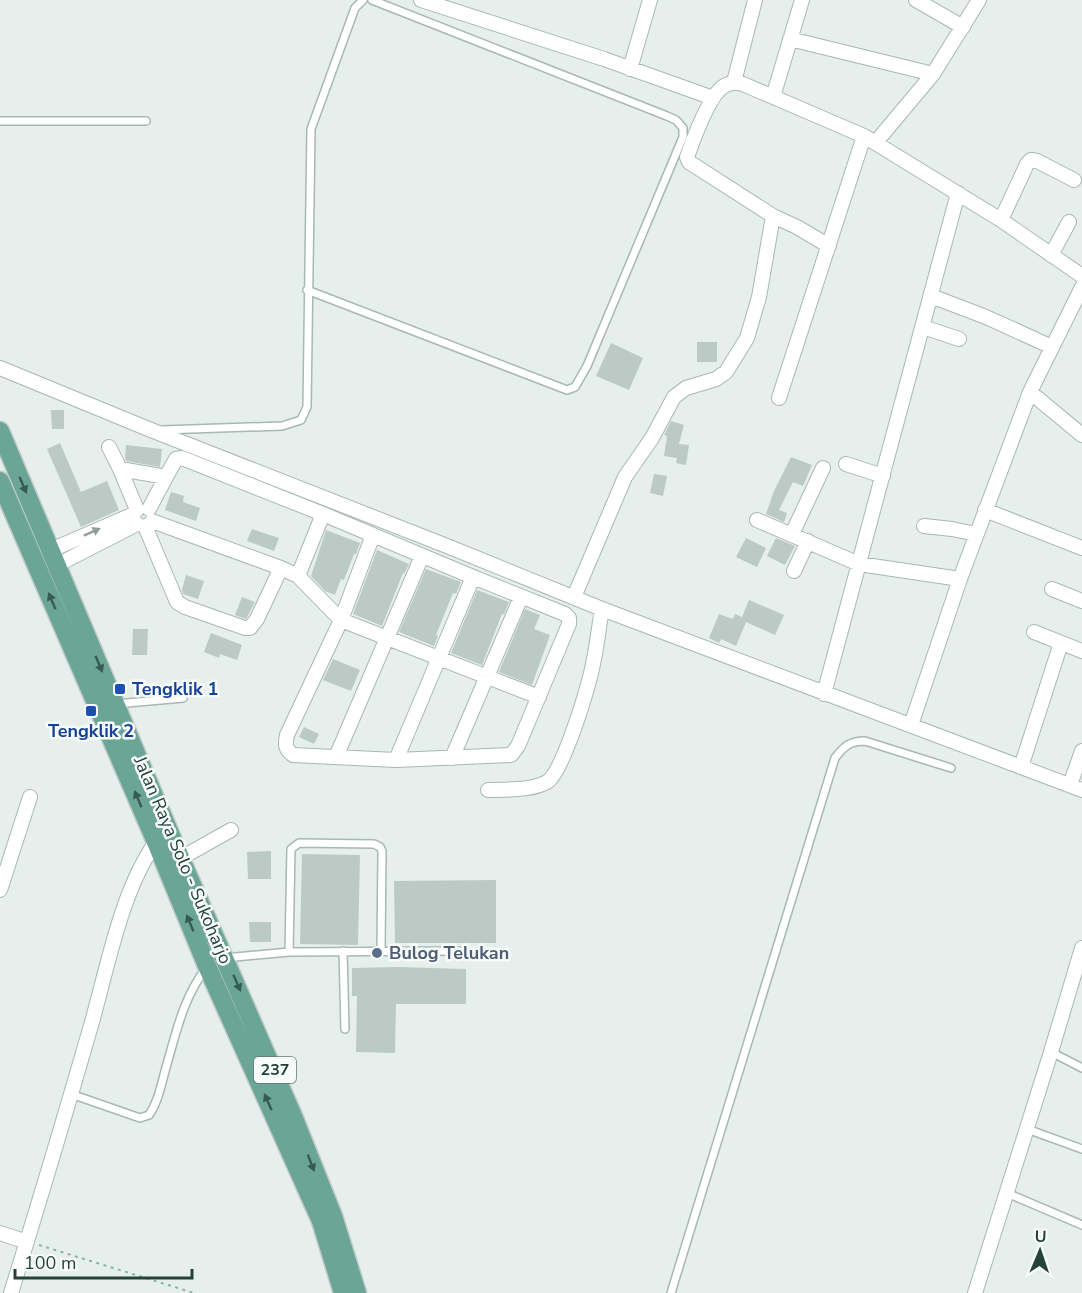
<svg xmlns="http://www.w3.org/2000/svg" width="1082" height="1293" viewBox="0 0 1082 1293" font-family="'Nunito Sans',sans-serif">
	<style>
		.building { fill: #bbcac4 }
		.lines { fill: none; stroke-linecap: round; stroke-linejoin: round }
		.lane-casing { stroke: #a8b8b2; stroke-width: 10 }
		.street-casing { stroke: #a8b8b2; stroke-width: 16 }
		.primary-casing { stroke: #c2cac8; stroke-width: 21 }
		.path { stroke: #86b3a5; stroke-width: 2; stroke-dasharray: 3 4.5; stroke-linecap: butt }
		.lane { stroke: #fff; stroke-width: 7 }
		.street { stroke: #fff; stroke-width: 14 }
		.primary { stroke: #6aa596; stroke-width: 18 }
		.oneway { fill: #365b51 }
		.oneway2 { fill: #92a09c }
		.transit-dot { fill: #1a4fb4; stroke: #f7fbf9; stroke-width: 2 }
		.service-dot { fill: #5c6f8a; stroke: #f7fbf9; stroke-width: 2 }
		.labels { text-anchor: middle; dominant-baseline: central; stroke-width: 5; stroke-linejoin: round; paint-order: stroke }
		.shield { fill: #f7fbf9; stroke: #637a73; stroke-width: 1.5 }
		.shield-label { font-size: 16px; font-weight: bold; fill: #24423a }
		.transit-label { font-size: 18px; font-weight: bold; fill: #164399; stroke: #f7fbf9; text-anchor: start }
		.street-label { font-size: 18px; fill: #24423a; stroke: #f7fbf9 }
		.service-label { font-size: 18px; font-weight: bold; fill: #4e5e75; stroke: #f7fbf9; text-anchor: start }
	</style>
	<rect width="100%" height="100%" fill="#e6efeb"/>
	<path class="building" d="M697,342H717V362H697Z
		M611,343L643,358L629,390L596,376Z
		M51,410H64V429H52Z
		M671,421L684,425L679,444L689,445L686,465L676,463L677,458L664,456L667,436L664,435Z
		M60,443L81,492L107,481L119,510L81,527L47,449Z
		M126,445L162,449L160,467L126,461L125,458Z
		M791,457L812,465L803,486L793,482L779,510L787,513L784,522L766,514L774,491Z
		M654,474L667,476L663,496L650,493Z
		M171,492L184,496L183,502L200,508L196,521L165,510Z
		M252,529L279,538L274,551L247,541Z
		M326,530L360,543L356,554H354L344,580L341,579L335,595L325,591L311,576Z
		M746,538L766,548L757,567L736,557Z
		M776,538L795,546L785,565L767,556Z
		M377,550L409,564L404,574L403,573L382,626L353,614Z
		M426,569L461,582L456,594L453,593L436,635L438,636L434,646L399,632Z
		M186,575L204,581L198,599L183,594L182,590Z
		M477,590L509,602L504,614H502L482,665L451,653Z
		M242,597L255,602L246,619L235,615Z
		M749,600L784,615L775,635L746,622L736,646L721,639L719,643L709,638L719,614L733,619L735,614L742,617Z
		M525,609L540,615L534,629L550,635L532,685L499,672Z
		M133,629H148L147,655H132Z
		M211,633L242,645L237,660L220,654L219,658L204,652Z
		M333,659L360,670L351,691L323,680Z
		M304,727L319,734L314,744L299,737Z
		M271,851V879H248L247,852Z
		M302,854L360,855L358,945L300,944Z
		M496,880V943H395L394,881Z
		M249,922H271V942H250Z
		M397,967L466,969V1004H396L395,1053L356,1052L357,996H352V968Z"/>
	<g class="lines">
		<defs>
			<path id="lane" d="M0,121H146
				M307,290L567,390L575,387L587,366L683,137V128L676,120L667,116L372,0
				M162,430L282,426L301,420L307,407L311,129L355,8L363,0
				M116,704L183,698
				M343,951L345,1029
				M289,952L291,849L299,843L374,844L380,847L382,851L381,951
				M225,958L289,952L459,951
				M1051,1052L1082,1068
				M71,1094L140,1118L149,1115C158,1102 161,1086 165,1071C176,1034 182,1000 206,968
				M1027,1129L1082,1149
				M1007,1193L1082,1225
				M671,1293L835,758C844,746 850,741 865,741L951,768"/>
			<path id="street" d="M421,0L604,59L713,98
				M916,0L963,27
				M790,39L933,74
				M630,69L650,0
				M734,82L755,0
				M773,97L802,0
				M876,142L933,74L979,0
				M773,216L797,227L829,246
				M1001,220L1027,164L1031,160L1037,161L1074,180
				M1051,255L1069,222
				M931,296L986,317L1052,347
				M923,327L959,339
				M0,368L151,430L452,548L602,609L1082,790
				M1030,392L1082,435
				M779,398L864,136
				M109,447L120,469L137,510
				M846,464L883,476
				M120,469L166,477L149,509
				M166,477L176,459L182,458L323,514L473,577
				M985,510L1082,548
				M757,520L859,564L960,579
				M152,521L281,568L298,576L341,620L539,697
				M145,526L177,602L185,607L245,628H250L257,619L281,568
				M924,526L952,529L976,534
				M792,534L823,468
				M373,535L341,620L287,735C285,744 285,749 293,755L396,760L511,755L518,746L569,624V618L565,614L473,577L396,760
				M51,550L134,514
				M57,565L137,524
				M794,571L808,541
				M298,576L323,514
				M1052,589L1082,601
				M574,597L625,477L652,438L674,397L686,388L716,379L726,372L747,338L759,297L773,216L689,162L687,157C693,140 709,95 724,86C731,82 736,82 743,84L864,136L1001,220L1082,276
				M1034,632L1082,651
				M824,694L958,193
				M911,725L960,579L1030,392L1082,287
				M336,757L422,556
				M452,758L521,597
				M1021,767L1061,643
				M1070,785L1082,751
				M488,790C506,789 531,791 547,782C562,773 585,697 590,677C596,655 598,632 602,609
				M181,858L231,830
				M0,890L30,797
				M0,1233L27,1242
				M11,1293C39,1203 66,1112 92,1022C108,965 122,889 156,842
				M975,1293L1051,1052L1082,948"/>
			<path id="primary" d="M0,431L176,848L293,1116L333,1216L357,1293
				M0,481L156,842L207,966L321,1221L343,1293"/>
		</defs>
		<use href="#lane" class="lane-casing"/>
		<use href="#street" class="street-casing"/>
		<use href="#primary" class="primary-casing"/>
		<path class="path" d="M39,1245L194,1293"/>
		<use href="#lane" class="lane"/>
		<use href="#street" class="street"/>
		<use href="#primary" class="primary"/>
	</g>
	<defs><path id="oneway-solid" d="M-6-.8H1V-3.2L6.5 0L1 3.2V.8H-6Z" transform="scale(1.5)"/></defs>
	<g class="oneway">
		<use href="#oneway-solid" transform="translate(23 485) rotate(67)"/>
		<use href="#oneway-solid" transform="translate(52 601) rotate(-113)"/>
		<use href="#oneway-solid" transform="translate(99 664) rotate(67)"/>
		<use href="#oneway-solid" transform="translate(138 799) rotate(-113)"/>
		<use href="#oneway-solid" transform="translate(190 923) rotate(-112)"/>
		<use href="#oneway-solid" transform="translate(237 983) rotate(66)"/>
		<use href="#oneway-solid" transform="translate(268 1102) rotate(-114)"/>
		<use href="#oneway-solid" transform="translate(311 1163) rotate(69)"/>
	</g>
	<use class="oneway2" href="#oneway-solid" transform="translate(92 532) rotate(-24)"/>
	<g class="transit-dot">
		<rect x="114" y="683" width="12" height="12" rx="3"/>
		<rect x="85" y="705" width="12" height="12" rx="3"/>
	</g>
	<circle class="service-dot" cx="377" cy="953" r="6"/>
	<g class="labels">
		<rect class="shield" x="254" y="1057" width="42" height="26" rx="4.5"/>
		<g class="shield-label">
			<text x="275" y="1070">237</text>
		</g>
		<g class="transit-label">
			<text x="132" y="689">Tengklik 1</text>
			<text x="91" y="731" text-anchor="middle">Tengklik 2</text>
		</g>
		<g class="street-label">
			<text transform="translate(183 860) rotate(67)">Jalan Raya Solo - Sukoharjo</text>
		</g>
		<g class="service-label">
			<text x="389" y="953">Bulog Telukan</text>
		</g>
	</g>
	<g transform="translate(1040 1251) rotate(2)" stroke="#f7fbf9" stroke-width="4.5" paint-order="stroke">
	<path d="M0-4.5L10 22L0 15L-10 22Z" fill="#24423a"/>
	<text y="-9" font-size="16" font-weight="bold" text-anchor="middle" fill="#24423a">U</text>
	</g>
	<path d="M15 1269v9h177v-9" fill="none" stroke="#24423a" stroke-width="3"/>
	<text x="24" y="1269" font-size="18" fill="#24423a" stroke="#f7fbf9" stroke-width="4.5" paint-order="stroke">100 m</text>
</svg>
